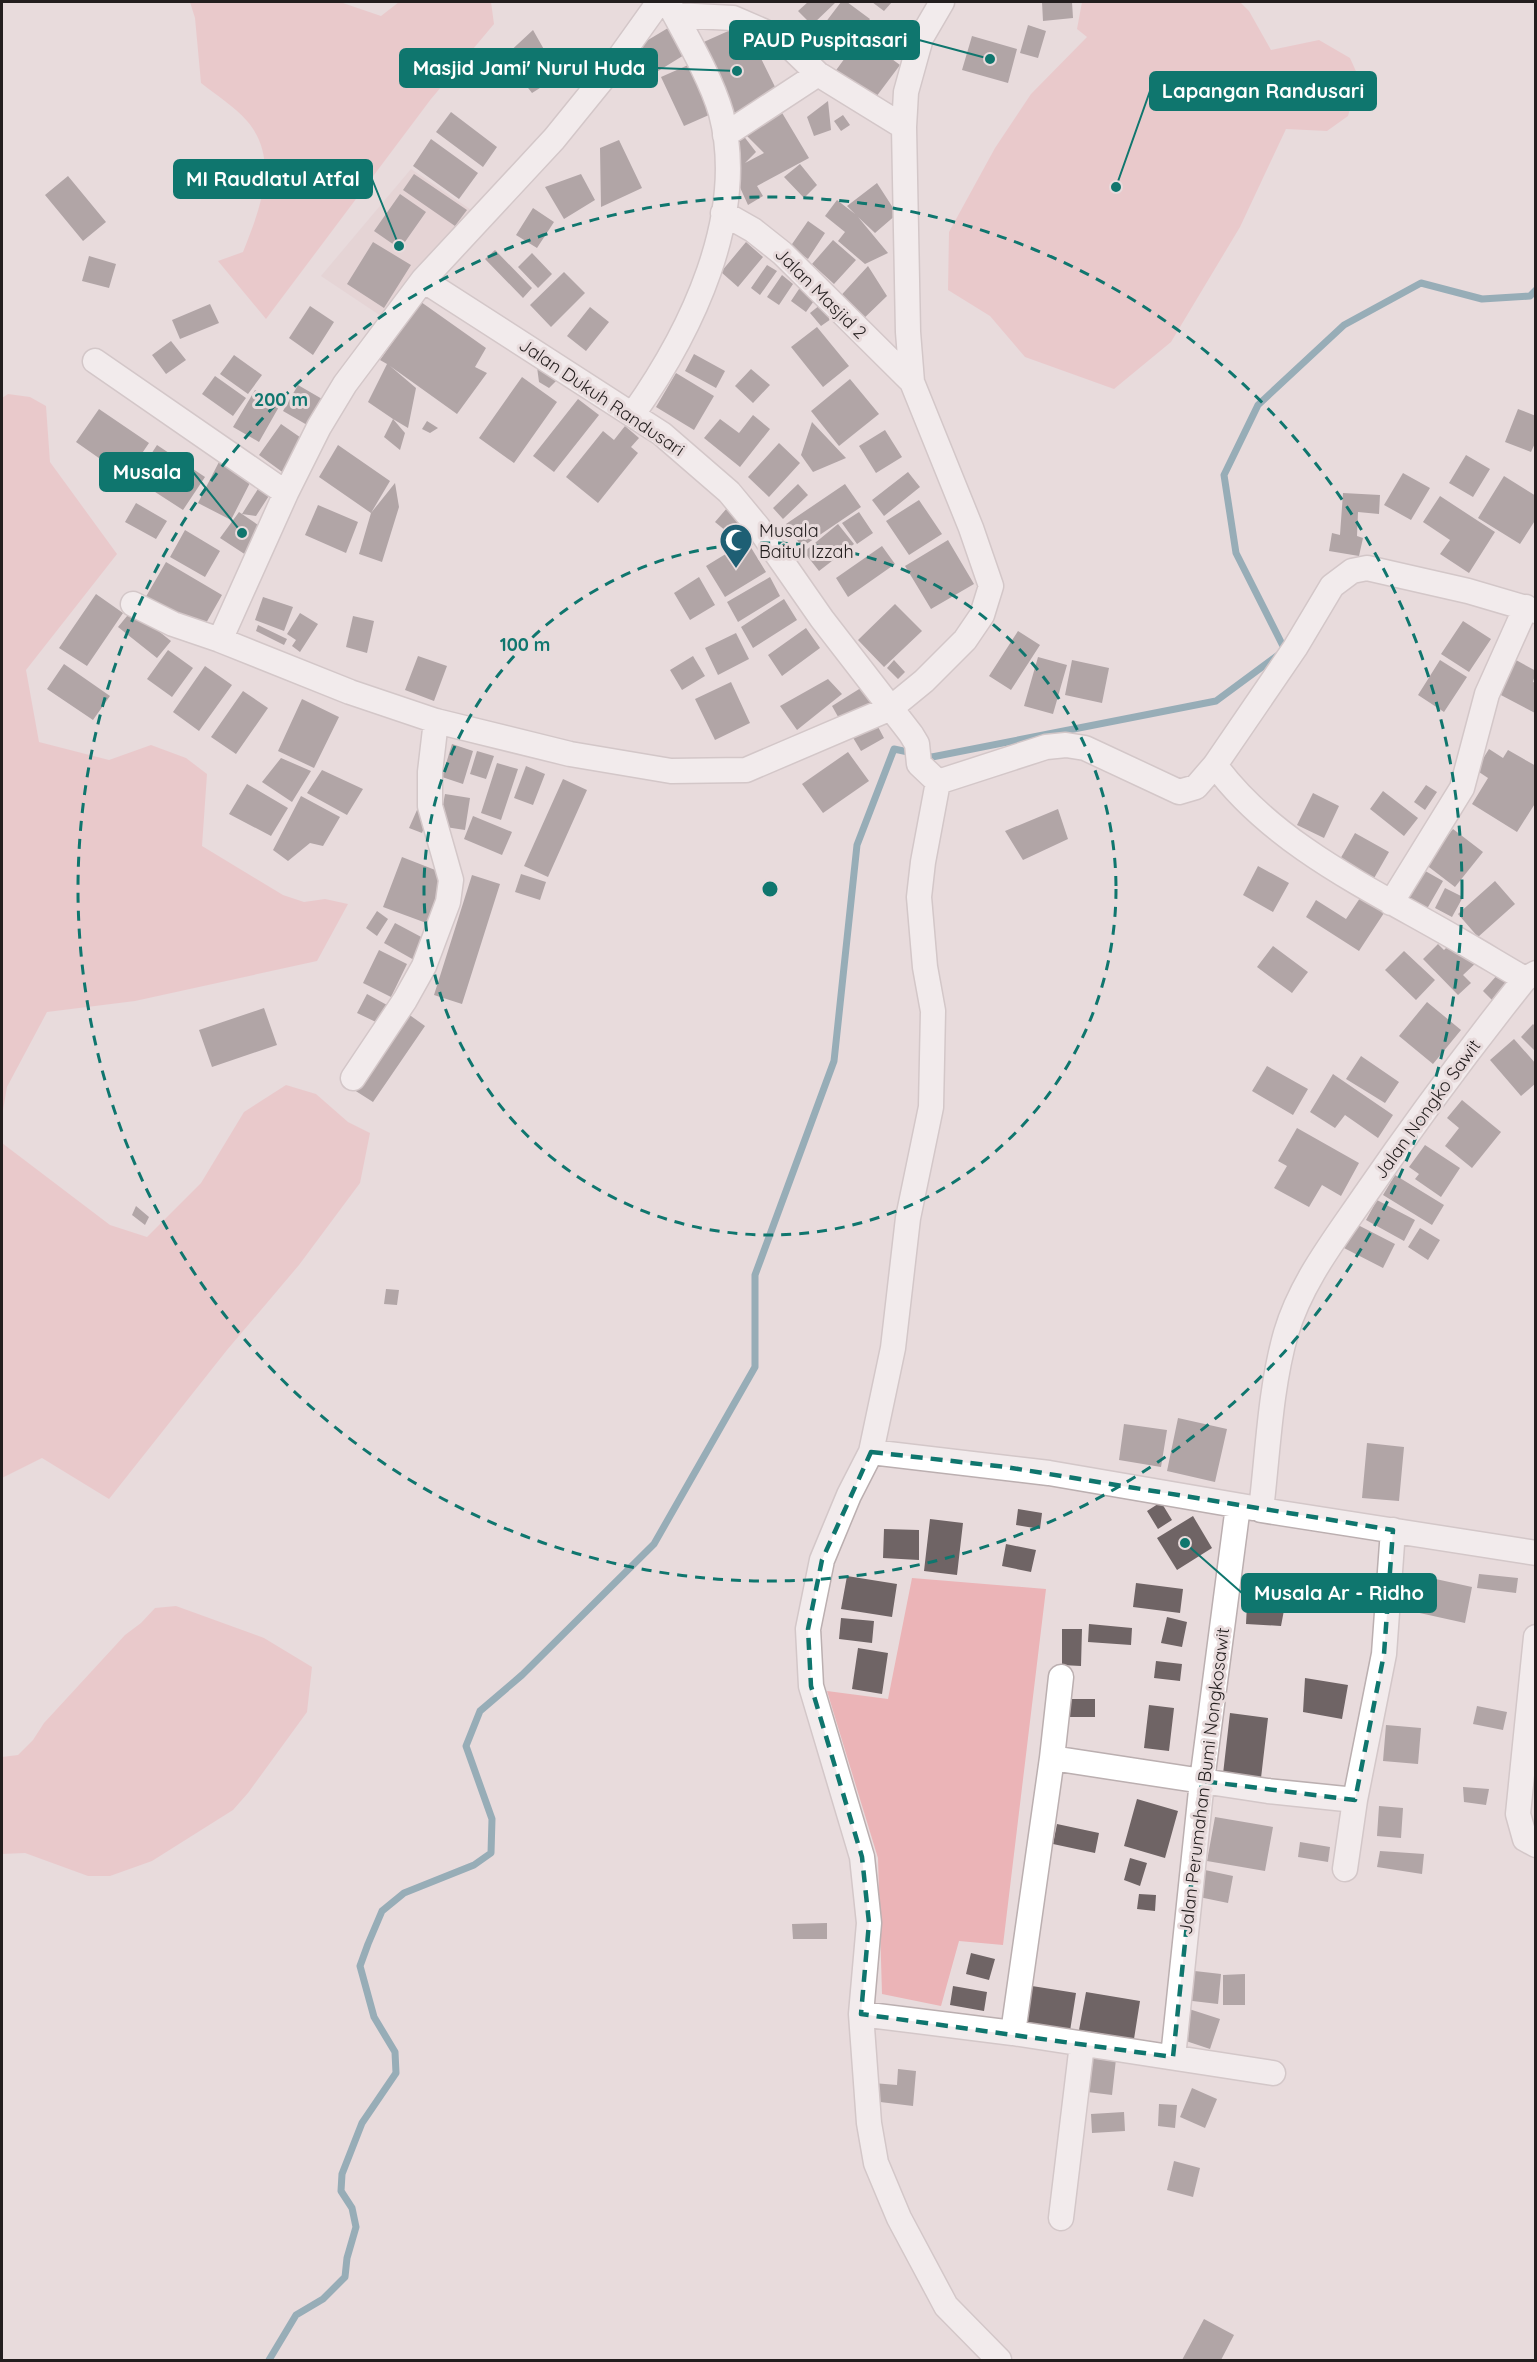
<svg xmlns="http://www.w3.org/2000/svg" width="1537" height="2362" viewBox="0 0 1537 2362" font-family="Quicksand,sans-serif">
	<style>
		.built { fill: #e2cccd }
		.green { fill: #ebb4b7 }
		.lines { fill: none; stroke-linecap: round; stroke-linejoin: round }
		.stream { stroke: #37758a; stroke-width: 7 }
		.building { fill: #6f6465 }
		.minor-casing { stroke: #bbafb0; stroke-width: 27 }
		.minor { stroke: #fff; stroke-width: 24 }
		.marked { fill: none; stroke: #0f766e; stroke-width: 4.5; stroke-dasharray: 12 8; stroke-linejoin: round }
		.ring { fill: none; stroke: #0f766e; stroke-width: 3; stroke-dasharray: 10 8 }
		.labels { text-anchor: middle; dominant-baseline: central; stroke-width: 6; stroke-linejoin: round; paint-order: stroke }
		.street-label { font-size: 18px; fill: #231e1e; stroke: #e8dbdc }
		.poi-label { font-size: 18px; fill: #231e1e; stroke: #e8dbdc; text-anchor: start }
		.centre { fill: #0f766e; stroke: #e8dbdc; stroke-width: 3 }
		.ring-label { font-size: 18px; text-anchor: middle; font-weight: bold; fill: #0f766e; stroke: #e8dbdc; stroke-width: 6; stroke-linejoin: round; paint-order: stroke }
		.leader { fill: none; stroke: #0f766e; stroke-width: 2 }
		.callout-dot { fill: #0f766e; stroke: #e8dbdc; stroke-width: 2 }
		.callout { fill: #0f766e; stroke: #0f766e; stroke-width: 2 }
		.callout-label { font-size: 20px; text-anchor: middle; font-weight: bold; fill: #fff }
	</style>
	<rect width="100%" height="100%" fill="#e8dbdc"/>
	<path class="built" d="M411,169L480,216L384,318L321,276Z"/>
	<path class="green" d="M190,2H340L381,16L399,2H491L494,24L431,99L266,319L218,261L243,252C259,211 281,160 247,121C235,107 216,95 201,83L195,18Z
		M1082,2H1240L1249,11L1271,50L1319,40L1350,58L1359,78L1348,116L1327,131L1286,129L1240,227L1171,342L1114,389L1025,357L990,316L948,290L949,232L995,148L1031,94L1087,37L1077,29Z
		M8,394L30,397L46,406L50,462L117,554L26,670L39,742L109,760L151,745L186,758L207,774L202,846L283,895L304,902L325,899L348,904L317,961L135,1001L47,1012L7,1087L2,1116V398Z
		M286,1085L316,1094L348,1122L370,1133L360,1183L299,1265L227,1350L109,1499L42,1458L2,1478V1143L110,1225L147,1237L201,1183L244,1112Z
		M912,1578L1046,1589L1003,1945L959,1941L941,2006L882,1994L878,1858L827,1691L888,1699Z
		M176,1606L264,1638L312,1667L307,1712L248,1793L233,1810L152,1861L110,1876H88L25,1853L2,1854V1757L18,1755L33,1740L44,1723L125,1635L141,1623L155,1608Z"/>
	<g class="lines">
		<path class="stream" d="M269,2360L296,2315L323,2299L345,2277L347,2258L356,2227L352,2208L341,2191L342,2174L362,2123L396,2073L395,2052L374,2017L360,1966L368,1944L382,1911L404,1893L474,1865L491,1853L492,1819L466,1746L480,1711L522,1675L654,1544L755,1367V1275L834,1061L857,845L894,749L932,757L1216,701L1285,650L1236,553L1224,475L1258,405L1344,325L1421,283L1482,299L1530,296L1536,290"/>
	</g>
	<path class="building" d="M808,2H836L812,25L798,11Z
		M841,2H847L870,19L850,47L822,27Z
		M872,2H892L884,11Z
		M1042,2H1072L1073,18L1043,21Z
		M744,24L780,97L727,119L697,45Z
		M673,25L689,52L655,73L638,46Z
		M1028,25L1046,31L1038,58L1020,53Z
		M533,30L559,76L532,93L504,57Z
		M861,36L900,65L873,101L834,73Z
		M972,36L1017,49L1008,83L962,70Z
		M695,62L718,111L684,126L661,77Z
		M828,101L831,130L814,136L807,117Z
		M778,106L809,158L757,186L763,196L748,205L738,183L732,135L739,130L756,152L745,163L764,153L739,128Z
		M451,112L497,147L483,167L436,132Z
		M843,115L850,125L841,131L834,121Z
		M431,139L478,173L459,199L413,166Z
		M619,140L642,188L601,207L600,148Z
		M800,164L817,185L804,198L784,177Z
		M414,174L467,210L455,226L403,190Z
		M581,174L595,200L564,219L545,187Z
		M68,176L106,222L83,241L45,195Z
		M877,183L897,214L875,233L858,217L888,253L865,264L838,241L845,232L825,216L837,200L855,214L847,206Z
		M400,194L426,212L400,249L374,231Z
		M533,208L554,222L537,248L516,235Z
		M808,221L825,233L808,259L790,247Z
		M833,240L856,260L834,284L812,264Z
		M373,242L411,265L384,308L347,284Z
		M746,242L763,257L738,287L721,272Z
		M495,250L532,288L523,298L485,259Z
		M532,253L552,274L538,288L518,267Z
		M89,256L116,264L109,288L82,281Z
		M767,265L777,271L760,295L751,288Z
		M868,266L887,296L858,324L835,302Z
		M564,272L585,293L551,327L530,305Z
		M782,275L793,284L779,305L767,297Z
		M801,286L816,298L806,312L791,301Z
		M421,302L486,348L475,367L487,373L457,414L390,366L416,388L408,428L393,419L405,433L400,450L384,437L393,419L368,402L387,364L380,360Z
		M210,304L219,323L180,339L172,320Z
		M820,305L831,319L821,326L810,313Z
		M310,306L334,322L313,355L289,338Z
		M590,307L609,322L586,351L567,336Z
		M817,327L849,366L823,387L791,347Z
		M171,341L186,360L166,374L152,355Z
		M694,354L725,371L716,388L685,371Z
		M234,355L262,375L248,394L220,374Z
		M537,367L559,378L549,388L539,382Z
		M751,369L770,385L753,403L735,386Z
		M676,373L714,396L694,430L656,407Z
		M215,376L246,398L233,416L202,394Z
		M522,377L557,402L514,463L479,438Z
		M850,379L879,414L839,446L811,411Z
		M298,385L329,403L314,429L283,411Z
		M255,390L280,405L259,442L233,427Z
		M578,399L599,415L554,472L533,456Z
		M99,409L149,443L126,477L76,442Z
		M1518,409L1536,416V441L1531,452L1505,442Z
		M753,415L770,429L740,467L704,438L720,419L739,433Z
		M427,421L438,428L430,433L422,429Z
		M812,422L846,458L813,472L801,455Z
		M281,424L307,442L285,474L259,455Z
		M625,426L639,438L631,447L638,453L598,503L566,477L603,431L614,440Z
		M885,430L902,457L876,473L859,446Z
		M779,443L800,463L769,497L748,477Z
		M157,445L205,477L183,510L135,479Z
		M338,445L390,481L371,513L395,483L399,507L382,562L359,554L371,513L319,477Z
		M1466,455L1490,469L1473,497L1449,483Z
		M221,458L254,475L231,520L198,503Z
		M908,472L920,487L884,516L872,500Z
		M1403,473L1430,488L1411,520L1384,505Z
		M1504,476L1536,496V519L1520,544L1478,518Z
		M263,481L274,488L256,516L242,514L264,529L246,555L220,538L239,512L242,514Z
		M798,484L808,495L783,519L773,508Z
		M845,484L861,507L802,547L786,524Z
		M1343,493L1380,495L1379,514L1358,512L1357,536L1363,538L1359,556L1329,551L1332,533L1340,535Z
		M1440,496L1495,532L1469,573L1440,554L1450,540L1423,522Z
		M919,500L942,534L909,555L886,521Z
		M136,503L167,521L156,539L125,522Z
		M318,505L358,522L346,553L305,535Z
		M727,508L744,522L732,536L715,522Z
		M859,512L873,533L857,544L842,523Z
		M838,524L854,544L819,571L804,552Z
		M185,530L220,551L205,577L170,557Z
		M948,540L974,584L931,609L905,566Z
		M747,541L766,572L725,597L706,566Z
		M882,546L895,564L848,597L836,578Z
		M166,562L222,595L201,632L144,600Z
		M699,577L715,605L690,620L674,593Z
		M770,577L780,596L738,622L727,602Z
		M96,594L123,613L87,666L59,648Z
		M263,597L293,607L284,631L255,620Z
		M784,599L797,620L753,648L741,627Z
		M895,604L922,631L884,667L858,640Z
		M132,610L171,641L157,658L118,627Z
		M300,613L318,624L300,652L292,646L296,640L287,634Z
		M353,616L374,621L367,653L346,647Z
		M1463,621L1491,639L1469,672L1441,654Z
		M258,625L287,639L284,645L256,631Z
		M806,628L820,648L782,676L768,655Z
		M1018,631L1040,645L1011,690L989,676Z
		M736,633L749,659L718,675L705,648Z
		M168,650L193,668L172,697L147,679Z
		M418,656L447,666L434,701L405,690Z
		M693,656L705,676L682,690L670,670Z
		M1038,657L1067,665L1053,714L1024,706Z
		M894,660L905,672L898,679L887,668Z
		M1072,660L1109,668L1102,703L1065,695Z
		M1440,660L1467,677L1444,712L1418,695Z
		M1516,660L1536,671L1533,682L1536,683L1535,713L1497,693Z
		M64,664L110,696L93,720L47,689Z
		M205,666L232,685L199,731L173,712Z
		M828,679L842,694L797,730L780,706Z
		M731,682L750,723L715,740L695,699Z
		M864,686L873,703L841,722L832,706Z
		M243,691L268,708L236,754L211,737Z
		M302,699L339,717L314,768L278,751Z
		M876,723L884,738L861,751L852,736Z
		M452,744L473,751L463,784L442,777Z
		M1489,749L1503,758L1508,750L1536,766V802L1517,832L1472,804L1488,778L1476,770Z
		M477,751L494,756L486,779L470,774Z
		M848,752L869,781L823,813L802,784Z
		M281,758L311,771L292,802L262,782Z
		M497,763L518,769L501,820L481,813Z
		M526,766L545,774L533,805L514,798Z
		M322,770L363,789L347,815L307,793Z
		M563,779L587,790L548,877L524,866Z
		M247,784L288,808L271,836L229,814Z
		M1426,785L1437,792L1425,810L1414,802Z
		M1383,791L1418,818L1404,836L1370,809Z
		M1313,793L1339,806L1324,838L1297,825Z
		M445,794L470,798L465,830L439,826Z
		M301,796L340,817L323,846L310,843L288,861L273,850Z
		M1058,809L1068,839L1023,860L1005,831Z
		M417,810L429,814L422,833L409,828Z
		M473,816L512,832L502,855L464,839Z
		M1453,829L1483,852L1455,887L1425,864Z
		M1355,833L1389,852L1373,880L1339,861Z
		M402,857L448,875L429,924L383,907Z
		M1258,866L1289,883L1273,912L1243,895Z
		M1420,868L1443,881L1424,914L1401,901Z
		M521,874L546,882L540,900L515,892Z
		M472,875L500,884L462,1004L434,995Z
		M1495,881L1515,904L1478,937L1458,914Z
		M1445,888L1463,897L1452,917L1435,908Z
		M1360,898L1384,913L1359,951L1306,917L1316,900L1346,919Z
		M377,911L388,919L377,936L366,928Z
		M395,923L425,939L414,960L384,943Z
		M1455,939L1478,961L1463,975L1471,983L1458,995L1423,959L1438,944L1444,950Z
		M1273,946L1308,972L1292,993L1257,967Z
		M379,950L407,964L391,997L363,983Z
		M1404,951L1435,980L1416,1000L1385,970Z
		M1499,973L1508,981L1492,1000L1483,991Z
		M367,994L387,1005L378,1023L357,1013Z
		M1427,1002L1461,1030L1433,1064L1399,1036Z
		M264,1008L277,1045L212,1067L199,1030Z
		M404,1011L425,1026L373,1102L351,1088Z
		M1533,1024L1536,1027V1052L1521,1037Z
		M1514,1039L1536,1064V1083L1521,1096L1490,1060Z
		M1361,1056L1399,1082L1385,1103L1346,1079Z
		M1267,1066L1308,1089L1293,1115L1252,1091Z
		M1333,1074L1393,1115L1378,1138L1345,1115L1335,1128L1310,1112Z
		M1462,1100L1501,1132L1472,1168L1445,1146L1459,1128L1447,1118Z
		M1297,1128L1359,1163L1341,1196L1322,1185L1309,1207L1274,1188L1287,1166L1278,1161Z
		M1425,1145L1460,1168L1441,1197L1415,1179L1419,1174L1409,1167Z
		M1395,1175L1444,1205L1432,1225L1383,1195Z
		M1377,1200L1415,1220L1404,1241L1366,1220Z
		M136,1206L149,1217L145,1225L132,1215Z
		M1356,1224L1395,1244L1383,1268L1344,1248Z
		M1420,1228L1440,1240L1428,1260L1408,1247Z
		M386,1289L399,1290L397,1305L384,1304Z
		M1178,1418L1227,1429L1215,1482L1167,1471Z
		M1124,1424L1167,1430L1161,1467L1119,1460Z
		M1367,1443L1404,1447L1399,1501L1362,1498Z
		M1161,1502L1172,1520L1158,1529L1147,1511Z
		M1018,1509L1042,1513L1040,1529L1016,1525Z
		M1193,1516L1212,1548L1177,1570L1157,1538Z
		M930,1519L963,1523L957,1575L924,1571Z
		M884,1529L919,1530V1560L883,1558Z
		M1006,1544L1036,1550L1031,1572L1002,1566Z
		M1413,1574L1472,1587L1465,1623L1406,1610Z
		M1479,1574L1518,1578L1516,1593L1477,1588Z
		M847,1576L897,1584L892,1617L841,1609Z
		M1136,1583L1183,1589L1180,1613L1133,1607Z
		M1247,1604L1285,1605L1281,1626L1246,1624Z
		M1167,1617L1187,1622L1182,1647L1161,1643Z
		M841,1618L874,1621L872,1643L839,1639Z
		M1089,1624L1132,1628L1131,1645L1088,1642Z
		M1062,1629H1082L1081,1666L1062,1665Z
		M858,1648L888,1653L882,1694L852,1689Z
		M1156,1661L1182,1664L1180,1681L1154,1678Z
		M1305,1678L1348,1685L1342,1719L1303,1712Z
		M1067,1699H1095V1717H1066Z
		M1149,1705L1174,1708L1169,1751L1144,1748Z
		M1477,1706L1507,1712L1503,1730L1473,1724Z
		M1230,1713L1268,1718L1261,1778L1223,1774Z
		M1386,1725L1421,1728L1418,1764L1383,1761Z
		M1463,1787L1489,1789L1486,1805L1464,1802Z
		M1137,1799L1178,1811L1165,1858L1124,1846Z
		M1379,1806L1403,1808L1401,1838L1377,1836Z
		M1215,1817L1273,1827L1265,1871L1207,1861Z
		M1057,1824L1099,1833L1095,1853L1053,1844Z
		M1300,1842L1330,1847L1328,1862L1298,1857Z
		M1380,1851L1424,1854L1422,1874L1377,1867Z
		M1130,1858L1147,1863L1140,1886L1124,1880Z
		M1205,1870L1233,1876L1228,1903L1199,1897Z
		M1139,1894L1156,1895L1155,1911L1137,1909Z
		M827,1923V1939H793L792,1924Z
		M971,1953L995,1959L989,1980L966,1974Z
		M1186,1970L1221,1974L1218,2004L1184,2000Z
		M1245,1974V2005H1223V1975Z
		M953,1986L987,1992L984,2011L950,2005Z
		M1032,1986L1076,1993L1070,2031L1027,2024Z
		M1086,1992L1140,2001L1134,2039L1079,2030Z
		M1189,2009L1220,2019L1210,2049L1180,2039Z
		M1083,2055L1116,2059L1112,2095L1079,2091Z
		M898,2069L916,2071L913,2106L872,2101L873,2083L897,2085Z
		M1192,2088L1217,2099L1205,2128L1180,2117Z
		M1159,2104L1177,2105L1175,2128L1158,2126Z
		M1124,2112L1125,2131L1092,2133L1091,2114Z
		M1174,2161L1200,2168L1193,2197L1167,2190Z
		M1204,2319L1234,2335L1221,2360H1182Z"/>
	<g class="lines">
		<defs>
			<path id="minor" d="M659,2L614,65L554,139L423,280L345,384L319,427L286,493L220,640L350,692L436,721L570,754L671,771L746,770L891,708L924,681L965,640L982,615L991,586L971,528L912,382L908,332L904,127L906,92L921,38L942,2
				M675,15L733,18L763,31L786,43L818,74L904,127
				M725,135L818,74
				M723,213L753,230L782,253L912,382
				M423,280L662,434L729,492L758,527L822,619L911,734L917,744L919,764L938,782
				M95,361L286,493
				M633,414C691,332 748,216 721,113C711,78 685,34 668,2
				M133,604L173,624L220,640
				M1215,765C1275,847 1377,892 1462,942C1483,954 1504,967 1525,979
				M938,782L923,862L919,897L925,967L933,1011L931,1107L908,1218L893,1348L871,1452L849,1495L822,1560L808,1629L811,1686L862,1857L869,1923L861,2014L869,2123L876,2163L899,2218L946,2306L999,2360
				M938,782L1046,747L1066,745L1085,748L1179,792L1196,787L1215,765L1295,648L1332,586L1352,571L1367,568L1468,591L1536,611
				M1391,903L1462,788L1487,694L1526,607
				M1536,973L1525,979C1469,1049 1416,1121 1365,1195C1335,1239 1301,1282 1286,1333C1270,1389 1268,1452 1261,1510L1536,1553
				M353,1078L405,1000L424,966L448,902L451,880L430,806V772L436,721
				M871,1452L1049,1473L1253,1508
				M1536,1637L1518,1814L1525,1839L1536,1845
				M1052,1758L1061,1677
				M1345,1869L1355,1800L1384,1654L1393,1530
				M861,2014L1013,2033L1273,2073
				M1013,2033L1052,1758L1268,1791L1355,1800
				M1173,2057L1202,1781L1238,1506
				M1061,2218L1082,2044"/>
		</defs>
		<use href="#minor" class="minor-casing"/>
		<use href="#minor" class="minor"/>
	</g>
	<path d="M0 0H1537V2362H0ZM871,1452L1006,1467L1393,1530L1384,1654L1355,1800L1202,1781L1173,2057L861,2014L869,1923L862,1857L811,1686L808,1629L822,1560Z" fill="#e8dbdc" fill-opacity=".55" fill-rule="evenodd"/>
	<path class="marked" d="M871,1452L1006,1467L1393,1530L1384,1654L1355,1800L1202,1781L1173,2057L861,2014L869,1923L862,1857L811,1686L808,1629L822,1560Z"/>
	<g class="ring">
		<circle cx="770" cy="889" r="346"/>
		<circle cx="770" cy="889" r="692"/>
	</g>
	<defs>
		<symbol id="mosque-pin" viewBox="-11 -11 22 30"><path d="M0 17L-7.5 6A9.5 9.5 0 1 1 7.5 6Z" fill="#1e5f74" stroke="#e8dbdc"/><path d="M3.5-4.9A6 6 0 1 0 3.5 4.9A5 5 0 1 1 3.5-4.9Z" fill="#fff"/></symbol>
	</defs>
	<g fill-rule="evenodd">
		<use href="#mosque-pin" x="717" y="521" width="38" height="52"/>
	</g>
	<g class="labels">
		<g class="street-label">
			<text transform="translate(821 293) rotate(45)">Jalan Masjid 2</text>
			<text transform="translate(602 397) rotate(34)">Jalan Dukuh Randusari</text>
			<text transform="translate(1427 1109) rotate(-54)">Jalan Nongko Sawit</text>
			<text transform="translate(1204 1781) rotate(-83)">Jalan Perumahan Bumi Nongkosawit</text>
		</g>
		<g class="poi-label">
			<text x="759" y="530">Musala<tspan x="759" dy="21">Baitul Izzah</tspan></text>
		</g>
	</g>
	<circle cx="770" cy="889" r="9" class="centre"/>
	<g class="ring-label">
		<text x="281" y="406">200 m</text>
		<text x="525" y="651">100 m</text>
	</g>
	<path class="leader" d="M990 59L919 40M737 71L657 68M1116 187L1150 91M399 246L372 179M242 533L193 472M1185 1543L1242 1593"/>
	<g class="callout-dot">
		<circle cx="990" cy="59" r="6"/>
		<circle cx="737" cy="71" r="6"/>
		<circle cx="1116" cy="187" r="6"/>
		<circle cx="399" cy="246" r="6"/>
		<circle cx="242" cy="533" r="6"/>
		<circle cx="1185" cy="1543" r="6"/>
	</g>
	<g class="callout">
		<rect x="730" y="21" width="189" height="38" rx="6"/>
		<rect x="400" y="49" width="257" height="38" rx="6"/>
		<rect x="1150" y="72" width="226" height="38" rx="6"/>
		<rect x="174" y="160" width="198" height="38" rx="6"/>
		<rect x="100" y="453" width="93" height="38" rx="6"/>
		<rect x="1242" y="1574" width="194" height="38" rx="6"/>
	</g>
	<g class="callout-label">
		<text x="825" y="47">PAUD Puspitasari</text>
		<text x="529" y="75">Masjid Jami' Nurul Huda</text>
		<text x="1263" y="98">Lapangan Randusari</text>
		<text x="273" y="186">MI Raudlatul Atfal</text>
		<text x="147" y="479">Musala</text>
		<text x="1339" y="1600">Musala Ar - Ridho</text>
	</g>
	<rect width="1537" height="2362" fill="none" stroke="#231e1e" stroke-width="6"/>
</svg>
